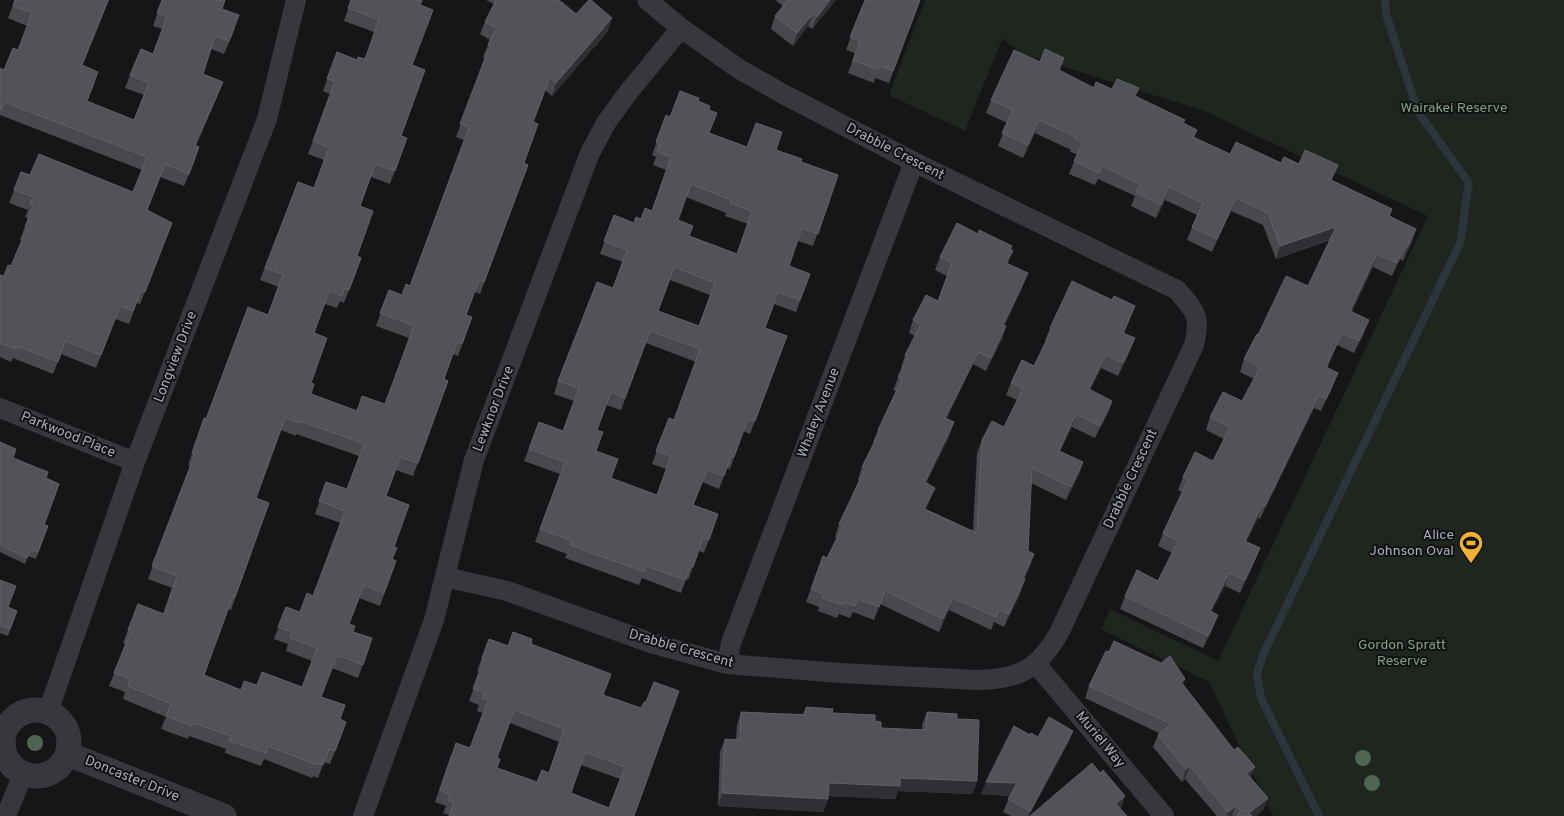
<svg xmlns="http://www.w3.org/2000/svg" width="1564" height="816" viewBox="0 0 1564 816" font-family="Overpass,sans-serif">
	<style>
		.green { fill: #1e261f }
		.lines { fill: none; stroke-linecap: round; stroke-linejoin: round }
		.stream { stroke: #2c353c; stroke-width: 8 }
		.minor { stroke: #37383d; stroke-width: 20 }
		.tertiary { stroke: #37383d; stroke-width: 25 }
		.tree { fill: #506452 }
		.wall { fill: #47494d; fill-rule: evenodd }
		.shaded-wall { fill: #2f3033 }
		.building { fill: #525359; stroke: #5f6168; fill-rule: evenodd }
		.labels { text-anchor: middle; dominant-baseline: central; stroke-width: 4; stroke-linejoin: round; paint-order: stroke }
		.park-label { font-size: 14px; fill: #7fa381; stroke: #111113 }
		.street-label { font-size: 14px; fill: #a8adb8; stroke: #111113 }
		.poi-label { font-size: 14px; fill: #a8adb8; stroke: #111113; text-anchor: end }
	</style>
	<rect width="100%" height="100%" fill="#161618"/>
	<path class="green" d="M925,0H1564V816H1273L1209,682L1101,629L1110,609L1218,661L1428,216L1204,111L1023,54L1002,39L965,131L889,95Z"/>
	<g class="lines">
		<path class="stream" d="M1319,816L1261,698L1257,675L1262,657L1460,243L1469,183L1418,112L1386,14L1385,0"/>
		<path class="minor" d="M0,408L135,462
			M445,577L507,591L651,643L727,664L840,673L976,680C1019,680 1039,669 1060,631L1194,345C1201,316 1196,312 1177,290L914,162L783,94L739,69L681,28L647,0
			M727,664L731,643L914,162
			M1036,664L1164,816
			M48,712L135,462L267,119L296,0
			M6,816L23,774
			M363,816L434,620L474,460L590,153L606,123L627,94L681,28"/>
		<path class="tertiary" d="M3 743a33 33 0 1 1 66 0a33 33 0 1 1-66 0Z
			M68,754L224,816"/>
	</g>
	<g class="tree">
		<circle cx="35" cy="743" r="8"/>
		<circle cx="1363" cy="758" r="8"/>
		<circle cx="1372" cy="783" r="8"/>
	</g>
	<path class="wall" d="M15,0H109L82,66L94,85L87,101L134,120L144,95L125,88L130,75L153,54L162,29L153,26L162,0L222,9L235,28L224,54L211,49L203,74L218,94L196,146L195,160L184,186L160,177L147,210L172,223L140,304L137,303L129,324L115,319L96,368L61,354L53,374L13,358L11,362L0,357V275L4,276L11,266L22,240H20L28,218L25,217L28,210L9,203L21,172L30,175L133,192L142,170L0,115V68L4,70L18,50L27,26L8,18Z
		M351,0L421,5L412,65L401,136L407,138L390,184L371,177L360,206L357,256L361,258L344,303L340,301L337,308L325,304L314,333L311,394L357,411L385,404L409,338L376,326L389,290L402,295L410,286L464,140L456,137L485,58L483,57L490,40L480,34L485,22L494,4L486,0H559L576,14L608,31L552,96L545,90L533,122L524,163L528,165L480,294L475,292L466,315L472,317L458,356L452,354L444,379L448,381L413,476L396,470L386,496L394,547L392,559L396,561L380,606L359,598L349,624L353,632L372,638L358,678L332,668L321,697L340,719L346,722L330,764L324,762L318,778L313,776L312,778L264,759L261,766L225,753L226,749L189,736L188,739L161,729L166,717L123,699L125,692L109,686L126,644L123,643L138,604L163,614L172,588L148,579L190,466L188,465L204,418L206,419L268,315L279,287L260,280L298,182L314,188L324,160L308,154L330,94L323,91L337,52L357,60L365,59L374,32L344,21ZM281,430L296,436V434L359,456L347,489L326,482L315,514L341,523L313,596L300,612L286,607L274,639L288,644L286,651L312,661L302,687L257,685L241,690L204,675L228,609L231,610L269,503L256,498Z
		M775,0H836L812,29L808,26L793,46L771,29L775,16L783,6Z
		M865,0H920L889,83L875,78L874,83L848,73L855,53L846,50Z
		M1040,62L1094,88L1112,89L1136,96L1197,130L1194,138L1230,154L1281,163L1332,181L1392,209L1389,217L1412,242L1403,261L1400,259L1392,276L1373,267L1352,312L1364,333L1354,353L1337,345L1327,368L1333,386L1321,411L1314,408L1260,519L1258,518L1246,542L1255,561L1240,593L1225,586L1211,612L1213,628L1203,648L1120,609L1125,596L1158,581L1172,553L1158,546L1163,533L1182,492L1178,490L1183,477L1213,461L1224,439L1206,430L1210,417L1242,401L1254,379L1240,372L1244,359L1258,335L1308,286L1330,240L1276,259L1263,225L1231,211L1212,252L1187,240L1197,215L1165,200L1156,218L1131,206L1135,196L1098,179L1095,185L1069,174L1077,154L1070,152L1071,150L1035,133L1023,158L998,146L1007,123L986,113L991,100Z
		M698,101L709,110V134L747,147L776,150L801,162L838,175L813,246L798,241L789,266L810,274L796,312L774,304L765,328L787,336L750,434L743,431L730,469L727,468L719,489L702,482L693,505L718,514L704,553L699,551L688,580L686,579L681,593L642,578L639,585L565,558L567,554L535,542L560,474L524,461L539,422L563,431L574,401L554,394L558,381L613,288L623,262L600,254L614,215L634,223L641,219L652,211L666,170L653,165L656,157L652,155L666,115L670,117ZM686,197L726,213L725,216L748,224L737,254L689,236L678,220ZM670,280L710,295L699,326L658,311ZM646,343L696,362L674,420L669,418L652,464L666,469L657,495L611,479L596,451L597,430L606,405L621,410Z
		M978,234L1012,246L1008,264L1023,286L1004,326L1002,339L986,371L973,364L947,418L950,435L926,483L935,488L926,509L973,531L977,453L982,440L1004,427L1017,400L1006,395L1011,383L1034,366L1046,341H1045L1050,328L1130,319L1124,333L1130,351L1118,376L1101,368L1090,390L1112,401L1108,413L1095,438L1072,427L1060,451L1083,462L1079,475L1066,500L1031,483L1028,551L1034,554L1024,579L1021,592L1004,627L994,622L991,630L949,610L939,632L880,604L874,620L853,612L850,618L839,614L837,618L818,611L819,607L806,602L823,556L827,558L837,538L835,537L839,524L859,481L858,480L862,467L874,443L873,442L878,430L896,391L893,390L902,369L901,368L905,355L915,336L909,333L913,320L938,301L947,276L935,270L940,257Z
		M0,442L13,458L46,478L44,525L48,526L36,559L28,556L25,564L0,552Z
		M0,580L8,607L17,611L8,636L0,633Z
		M489,639L508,646L531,644L603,695L641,708L634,816L449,815L443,813L446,806L435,802L451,755L470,748L483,713L477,711L479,705L469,701L480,672L477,671ZM510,723L559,742L549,772L537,782L497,768V758ZM581,765L620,779L609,808L571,793Z
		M1185,679L1183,685L1251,778L1268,798L1263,810L1256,816H1217L1185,779L1182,782L1153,747L1158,735L1159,733L1085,698L1089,686Z
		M806,707L832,713L875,721L881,728L922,730V725L927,712L957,719L977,781L972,794L898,791L895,799L828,796V799L823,812L718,806L720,752L725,739L736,740L737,725L741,712L803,714Z
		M1073,731L1068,743L1029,816H1011L1003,812L1010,796L981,794L1030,735L1038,737Z"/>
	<path class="shaded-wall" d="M830,0H836L812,29L817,17Z
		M813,14L808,26L793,46L797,33Z
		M612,18L608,31L552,96L556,83Z
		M223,82L218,94L191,158L195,145Z
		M1039,120L1035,133L1023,158L1028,145Z
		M1169,187L1165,200L1156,218L1161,205Z
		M1236,198L1231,211L1212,252L1217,239Z
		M1336,227L1331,239L1276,259L1280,246Z
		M1416,229L1412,242L1403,261L1407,248Z
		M1405,247L1400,259L1392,276L1397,263Z
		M1377,254L1373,267L1346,324L1350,311Z
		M1028,273L1023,286L999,338L1003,325Z
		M1135,306L1130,319L1119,346L1123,333Z
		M1369,320L1364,333L1354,353L1359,341Z
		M1006,326L1002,339L986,371L991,358Z
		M1342,333L1337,345L1321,380L1326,367Z
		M1135,338L1130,351L1118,376L1123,363Z
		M978,352L973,364L941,430L945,418Z
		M1106,355L1101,368L1084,402L1089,389Z
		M1338,373L1333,386L1321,411L1326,399Z
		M1319,395L1314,408L1260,519L1265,506Z
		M1112,401L1108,413L1095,438L1100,426Z
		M1076,414L1072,427L1054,463L1059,451Z
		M954,422L950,435L920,495L925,482Z
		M1083,462L1079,475L1066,500L1071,487Z
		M935,488L930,500L920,521L924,509Z
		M1262,505L1258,518L1240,554L1245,541Z
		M1260,548L1255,561L1240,593L1245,580Z
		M1034,554L1030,567L1019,591L1023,578Z
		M1229,573L1225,586L1205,624L1210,611Z
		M1025,579L1021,592L1004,627L1009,614Z
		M953,598L949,610L939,632L943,619Z
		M1218,615L1213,628L1203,648L1208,636Z
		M1185,679L1181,692V682Z
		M1073,731L1068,743L1029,816H1028L1030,811Z
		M1190,766L1185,779L1182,782L1186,769Z
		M1255,767L1250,780L1247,774Z
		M900,778L977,781L972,794L898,791L895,799L824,796L829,783Z
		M986,782L1017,783L1012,796L981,794Z
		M722,793L828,799L823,812L718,806Z
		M1125,796L1121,809L1116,804Z
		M1268,798L1263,810L1256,816H1248L1249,813Z
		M1236,806L1232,816H1227L1228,812Z"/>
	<path class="building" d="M15,0H108L82,65L98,72L87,101L134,120L149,83L130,75L141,49L153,54L167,17L157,13L162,0H225L222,9L239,15L229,41L215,36L203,74L223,82L195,145L199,147L189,174L165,164L147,210L172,223L145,292L141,290L133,311L120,306L101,355L65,341L58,362L17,346L16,349L0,343V275L4,276L8,265L11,266L27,228L25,227L33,206L30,204L33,197L14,190L21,172L30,175L39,154L133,192L147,157L4,102L1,110H0V68L4,70L13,48L18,50L32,13L13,6Z
		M351,0H422L420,5L433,10L412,65L425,70L401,136L407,138L395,171L375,164L360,206L373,211L357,256L361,258L349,290L344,289L342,296L329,291L314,333L327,338L311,383L314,384L311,394L357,411L362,396L385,404L414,326L380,313L389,290L402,295L406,284L410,286L469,127L460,124L490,45L488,44L497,28L485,22L496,0H559L576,14L589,0H591L612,18L556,83L550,77L533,122L538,124L524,163L528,165L484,282L479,280L466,315L472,317L462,344L457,342L444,379L448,381L418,463L400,457L386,496L409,505L394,547L397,548L392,559L396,561L384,593L364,585L349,624L355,626L353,632L372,638L363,665L337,655L321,697L345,705L340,719L346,722L335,751L329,749L323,765L317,763V765L268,746L266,753L229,741L231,736L194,723L192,726L166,716L171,704L128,686L130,679L114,673L131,631L128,630L138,604L164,614L177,576L152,566L195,454L192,453L204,418L206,419L248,307L268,315L283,274L265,268L298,182L314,188L329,147L313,141L335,81L327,79L337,52L357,60L358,57L365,59L379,20L348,8ZM285,418L300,423L301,421L364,444L347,489L326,482L319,501L345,511L313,596L307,593L300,612L286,607L278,627L292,632L290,638L317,648L302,687L262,672L257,685L244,681L241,690L204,675L233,596L235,597L269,503L256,498Z
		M788,0H830L817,17L813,14L797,33L775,16Z
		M865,0H920L893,71L880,66L878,70L853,60L860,41L850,37Z
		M1045,49L1064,58L1059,70L1094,88L1096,82L1112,89L1117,79L1139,88L1135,96L1185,120L1183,123L1197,130L1193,137L1230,154L1236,142L1281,163L1284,157L1299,164L1305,150L1338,165L1331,180L1392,209L1389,216L1416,229L1407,248L1405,247L1397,263L1377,254L1350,311L1369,320L1359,341L1342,333L1326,367L1338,373L1326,399L1319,395L1265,506L1262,505L1245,541L1260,548L1245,580L1229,573L1210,611L1218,615L1208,636L1125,596L1137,570L1158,581L1178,541L1163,533L1188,480L1183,477L1195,452L1213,461L1230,427L1210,417L1223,392L1242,401L1260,367L1244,359L1257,334L1258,335L1286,276L1308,286L1336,227L1280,246L1268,213L1236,198L1217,239L1192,227L1203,203L1169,187L1161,205L1136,193L1140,184L1102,166L1099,173L1074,161L1083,142L1075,139L1076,137L1039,120L1028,145L1002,133L1013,110L991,100L1014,50L1040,62Z
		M680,91L699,98L698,101L710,106L709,110L717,113L709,133L747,147L756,123L782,132L776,150L802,159L801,162L838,175L818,234L802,228L789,266L810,274L800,300L778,292L765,328L787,336L755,421L748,419L734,457L731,456L724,476L707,470L693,505L718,514L709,540L703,538L693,567L690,566L685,580L646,566L644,572L570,545L572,541L540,529L565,462L529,449L539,422L563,431L579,388L558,381L597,282L613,288L627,250L604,241L614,215L634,223L636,217L641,219L645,208L652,211L671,157L657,152L660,144L656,142L666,115L670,117ZM691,184L731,200L730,203L752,211L737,254L689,236L693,226L678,220ZM674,267L715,283L699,326L658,311ZM650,331L700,349L674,420L669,418L656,451L671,456L657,495L611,478L618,459L596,451L603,432L597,430L611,392L625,398Z
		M957,223L978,234L979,230L1012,246L1010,249L1013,251L1006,263L1028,273L1003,325L1006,326L991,358L978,352L945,418L954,422L925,482L935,488L924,509L977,533L982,440L992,421L1004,427L1023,388L1011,383L1022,360L1034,366L1052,329L1050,328L1072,281L1112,300L1114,296L1135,306L1123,333L1135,338L1123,363L1106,355L1089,389L1112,401L1100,426L1076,414L1059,451L1083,462L1071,487L1032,468L1028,551L1034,554L1023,578L1025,579L1009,614L999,610L996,617L953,598L943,619L885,591L879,607L858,599L855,606L843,602L842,605L822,598L824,594L811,589L823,556L827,558L843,526L839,524L865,469L862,467L880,431L878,430L902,379L898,377L908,357L905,355L921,324L913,320L926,295L938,301L952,263L940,257Z
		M0,442L16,449L13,458L48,472L46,478L59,484L44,525L48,526L38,552L31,550L27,558L0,545Z
		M0,580L16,586L8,607L17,611L10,629L0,625Z
		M513,632L532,639L531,644L611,674L603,695L641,708L644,702H646L654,682L679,691L634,816H449L454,802L448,800L450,794L440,790L456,743L470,748L488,700L482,698L484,692L473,689L484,659L482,658L489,639L508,646ZM514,710L564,729L549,773L542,770L537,782L497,768L500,759L497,758ZM585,752L625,767L609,808L571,793Z
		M1114,641L1161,663L1170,656L1185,679L1181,682L1234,750L1238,747L1255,767L1247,774L1268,798L1249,813L1252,816H1237L1241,811L1236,806L1228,812L1190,766L1186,769L1158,735L1171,724L1089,686L1106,651L1109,652Z
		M806,707L833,709L832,713L875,715V721L881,722V728L926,730L927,712L957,714V719L979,720L977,781L900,778V786L829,783L828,799L722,793L725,739L740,740L741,712L805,715Z
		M1049,717L1073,731L1030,811L1008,799L1017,783L986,782L1014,726L1030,735L1031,733L1038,737Z
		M1092,763L1100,773L1103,770L1125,796L1116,804L1127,816H1030Z"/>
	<defs>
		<symbol id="stadium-pin" viewBox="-11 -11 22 30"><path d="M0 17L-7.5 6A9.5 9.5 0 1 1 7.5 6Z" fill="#f2b134" stroke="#111113"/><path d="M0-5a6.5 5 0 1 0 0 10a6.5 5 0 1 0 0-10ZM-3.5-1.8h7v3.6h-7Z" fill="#111"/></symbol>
	</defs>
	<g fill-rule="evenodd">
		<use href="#stadium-pin" x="1457" y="529" width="28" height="38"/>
	</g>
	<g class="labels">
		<g class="park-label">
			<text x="1454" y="108">Wairakei Reserve</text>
			<text x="1402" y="645">Gordon Spratt<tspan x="1402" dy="16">Reserve</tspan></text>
		</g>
		<g class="street-label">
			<text transform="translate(895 152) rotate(27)">Drabble Crescent</text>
			<text transform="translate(176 357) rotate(-69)">Longview Drive</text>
			<text transform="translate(494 409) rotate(-69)">Lewknor Drive</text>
			<text transform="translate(819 413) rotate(-69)">Whaley Avenue</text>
			<text transform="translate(68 435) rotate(22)">Parkwood Place</text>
			<text transform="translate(1131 479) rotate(-65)">Drabble Crescent</text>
			<text transform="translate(681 649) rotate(16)">Drabble Crescent</text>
			<text transform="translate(1100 740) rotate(50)">Muriel Way</text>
			<text transform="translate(132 779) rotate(22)">Doncaster Drive</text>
		</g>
		<g class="poi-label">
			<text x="1454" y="535">Alice<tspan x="1454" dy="16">Johnson Oval</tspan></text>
		</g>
	</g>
</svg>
